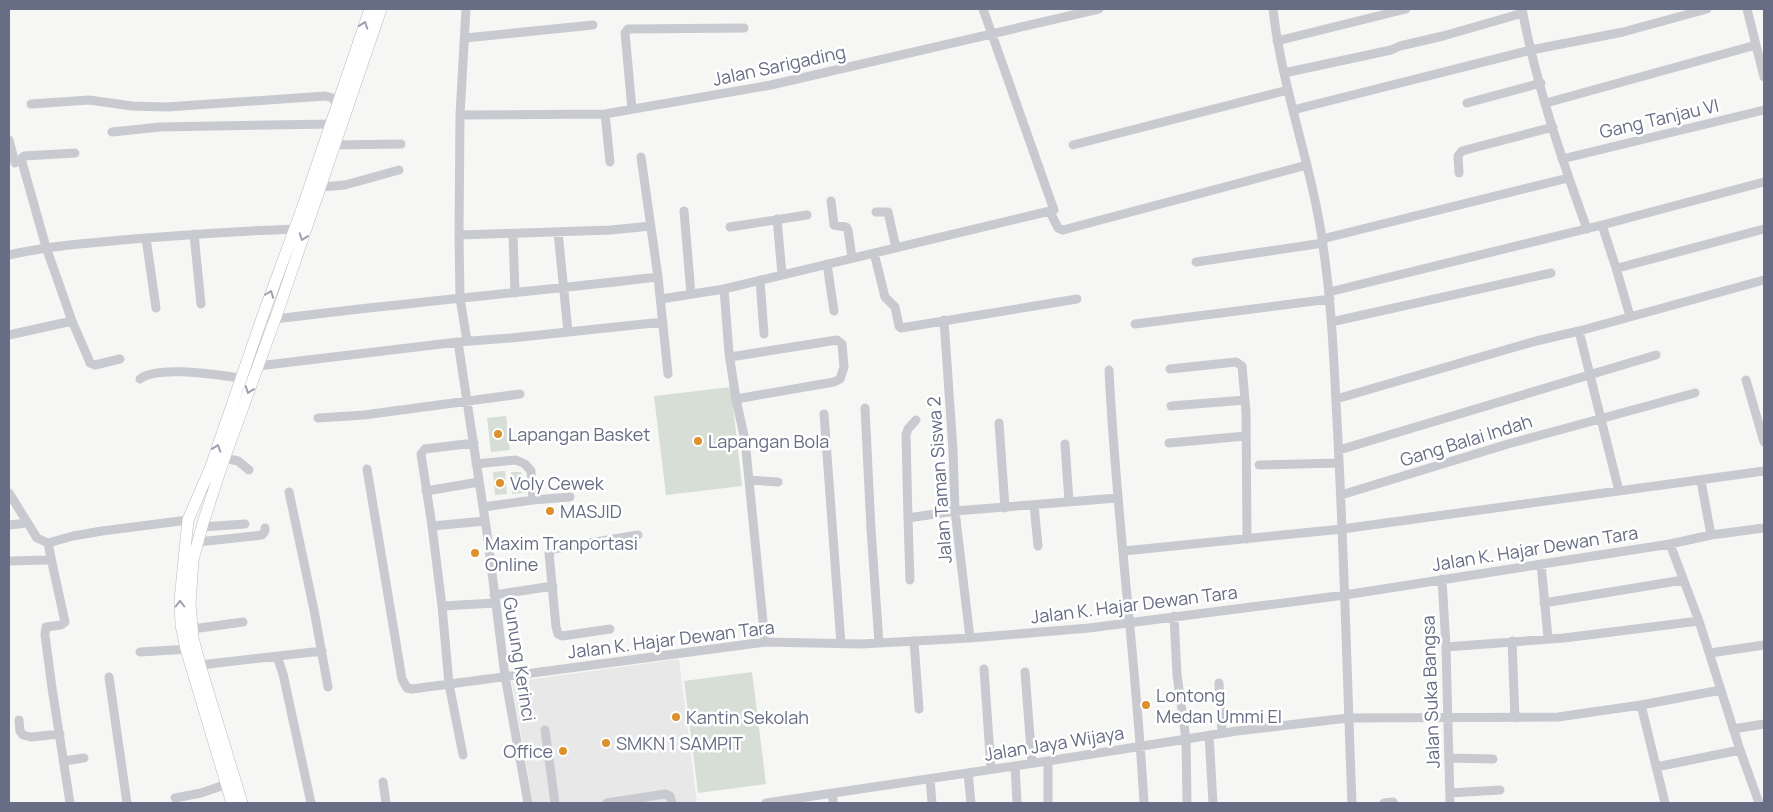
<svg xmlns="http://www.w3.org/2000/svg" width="1773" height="812" viewBox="0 0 1773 812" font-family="Manrope,sans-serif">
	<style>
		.built { fill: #e7e8e7 }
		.green { fill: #d6ded5 }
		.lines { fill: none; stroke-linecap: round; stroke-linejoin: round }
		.major-casing { stroke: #babbc0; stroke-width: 12 }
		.minor { stroke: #c9cacf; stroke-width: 9 }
		.major { stroke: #fff; stroke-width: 11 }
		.oneway { stroke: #9ca0af }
		.poi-dot { fill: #de902d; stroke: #fff; stroke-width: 2 }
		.labels { text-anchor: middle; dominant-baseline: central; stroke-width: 5; stroke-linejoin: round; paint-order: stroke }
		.street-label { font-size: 18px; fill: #676d84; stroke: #fff }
		.poi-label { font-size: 18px; fill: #676d84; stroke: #fff; text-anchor: start }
	</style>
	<rect width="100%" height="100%" fill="#f6f7f4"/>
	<path class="built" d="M679,659L697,803H533L512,682Z"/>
	<path class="green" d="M731,387L742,486L666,495L654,396Z
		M506,416L510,450L491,452L487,418Z
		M505,471L507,494L495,495L493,472Z
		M511,472H521L523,493L512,494Z
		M752,672L766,784L698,793L684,681Z"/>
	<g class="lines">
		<defs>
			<path id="major" d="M232,803L186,649L181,625L180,600L188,520L210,469L262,318L302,209L370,9
				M242,803L200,665L193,638L190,604L193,560L203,523L223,462L278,311L381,9"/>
		</defs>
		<use href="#major" class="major-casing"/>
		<path class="minor" d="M466,9L460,115L459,235L460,298L467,341
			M1273,9C1282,91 1314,170 1324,253C1332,308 1334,365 1337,421C1344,548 1347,676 1352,803
			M1522,9C1536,84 1561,157 1587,229
			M1747,9L1764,77
			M465,38L593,25
			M1277,41L1406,9
			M1284,73L1391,50L1400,46L1443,36L1523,13
			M1467,103L1541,83
			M1546,103L1756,45
			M31,104L89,100L132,106L167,107L325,96L333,98L338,107
			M632,109L625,33L628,29L744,28
			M1293,110L1531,50L1623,32L1707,9
			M605,114L610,162
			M460,115L605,114L771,85L1099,9
			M112,132L160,127L332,124
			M9,140L15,163
			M334,145L401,144
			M1073,145L1288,90
			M75,153L24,156L22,158V162L46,247L72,321L89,360L90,363L95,365L120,359
			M641,157L658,277L668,374
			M1562,159L1764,110
			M1459,173L1458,156L1462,151L1553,127
			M320,187L345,185L399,170
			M831,201L834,225L846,227L848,230L852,258
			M684,211L691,294
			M876,212H888L896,248
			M1050,212L1058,228L1063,230L1307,165
			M777,219L782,274
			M1602,225L1615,265L1618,268L1764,229
			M730,227L807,215
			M558,232L568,332
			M194,234L201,304
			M513,234L515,293
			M459,235L611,230L651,226
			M146,238L156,308
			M1322,239L1568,178
			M874,253L885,297L895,307L899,326L901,328L1077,299
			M9,255C54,245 99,242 146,238C195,234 245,231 295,229
			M1196,262L1323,243
			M827,264L834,311
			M1616,268L1630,316
			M760,280L764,334
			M724,289L729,353L736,399L745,440L765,642
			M1329,292L1602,225L1764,182
			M661,299L724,289L1054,210L983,9
			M262,318L275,319C402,303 530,292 658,277
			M944,320L953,450L955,511L970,638
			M1331,322L1551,273
			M1135,324L1330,299
			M1579,331L1764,280
			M9,335L72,321
			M458,342L487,533L505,676L528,803
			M730,357L837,340L842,344L844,367L840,379L834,382L736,399
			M258,366L458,342L511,338L663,322
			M1170,369L1236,362L1242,366L1246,412L1247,539
			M1109,370C1116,515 1136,659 1144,803
			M140,379C158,365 217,375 241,378
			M1746,380L1764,442
			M1336,399L1536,341L1579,331L1619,491
			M1171,406L1245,400
			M865,408L871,529L879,643
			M824,414L841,644
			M318,418L364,415L520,394
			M916,420L908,429L906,435L908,518L955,511L1117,498
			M999,423L1005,508
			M1169,443L1246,436
			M1065,444L1069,502
			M1339,450L1656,355
			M224,458L238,461L249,470
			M476,464L516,460L525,464L531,471L533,500L570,497
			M1259,465L1339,463
			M367,469L402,679L407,688L412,689L765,642L861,644L970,638L1089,628L1345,595L1670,544L1711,535L1764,528
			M749,480L778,482
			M1701,481L1711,535
			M426,491L479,482
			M289,492L314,610L328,687
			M9,493L37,538L48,543L73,536L102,531L188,520
			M1341,495L1508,444L1695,393
			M1034,505L1038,546
			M483,507L533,500
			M908,518L910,580
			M9,525L27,523
			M432,526L485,521
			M202,527L245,524
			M198,542L262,535L265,531V528
			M1670,544L1699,621L1740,750L1759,803
			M1124,551L1342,529L1764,471
			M51,558L65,622L61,625L46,627L45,635L52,688L70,803
			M9,561L47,560L51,558L48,543
			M1541,564L1548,638
			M1442,579L1446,647L1450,803
			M494,595L553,586
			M1544,603L1683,580
			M442,606L495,603
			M1174,616L1177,675L1186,739L1187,803
			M192,629L243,622
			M610,629L562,636L558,634L556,627L549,553L553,549L638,535
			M914,641L919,709
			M1512,641L1515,718
			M1446,647L1564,638L1699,621
			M140,652L190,649
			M1710,653L1764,645
			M276,657L279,662L283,674L311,803
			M200,665L322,651
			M984,669L991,769
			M1025,672L1032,763
			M109,677L127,803
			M1219,683L1222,733
			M1641,705L1665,803
			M19,720L20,731L23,735L31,737L60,734
			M1733,729L1764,724
			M545,730L555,803
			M1209,735L1213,803
			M463,755L449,684L442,606L432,526L421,454L425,449L474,443
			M1449,758L1493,759
			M64,761L84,758
			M1048,761V803
			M1015,766L1017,803
			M1656,767L1740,750
			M968,773L971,803
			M930,779L932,803
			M383,782L386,803
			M833,793V803
			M1450,793L1500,790
			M175,798L201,793L227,784
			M607,803L665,794L670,796L672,803
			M766,803L1048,761L1237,731L1348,718L1558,717L1641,705L1721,690
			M1384,803L1393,802"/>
		<use href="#major" class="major"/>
	</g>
	<defs><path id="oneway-chevron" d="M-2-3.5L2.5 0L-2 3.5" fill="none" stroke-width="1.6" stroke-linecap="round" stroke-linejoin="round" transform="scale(1.25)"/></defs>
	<g class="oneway">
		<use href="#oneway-chevron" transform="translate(364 25) rotate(-71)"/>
		<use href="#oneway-chevron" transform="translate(303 237) rotate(109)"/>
		<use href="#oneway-chevron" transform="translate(270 294) rotate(-69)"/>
		<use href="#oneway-chevron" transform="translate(249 390) rotate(110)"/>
		<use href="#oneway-chevron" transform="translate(217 448) rotate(-71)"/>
		<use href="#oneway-chevron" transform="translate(180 604) rotate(-90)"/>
	</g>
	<g class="poi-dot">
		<circle cx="498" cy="434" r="5"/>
		<circle cx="698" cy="441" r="5"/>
		<circle cx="500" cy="483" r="5"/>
		<circle cx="550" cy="511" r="5"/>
		<circle cx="475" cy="553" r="5"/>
		<circle cx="1146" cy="705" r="5"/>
		<circle cx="676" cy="717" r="5"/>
		<circle cx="606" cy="743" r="5"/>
		<circle cx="563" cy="751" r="5"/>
	</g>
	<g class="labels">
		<g class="street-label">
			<text transform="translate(779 65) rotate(-12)">Jalan Sarigading</text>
			<text transform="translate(1659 118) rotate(-13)">Gang Tanjau VI</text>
			<text transform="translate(1466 440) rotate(-17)">Gang Balai Indah</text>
			<text transform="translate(939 480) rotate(-94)">Jalan Taman Siswa 2</text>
			<text transform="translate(1535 548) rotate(-9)">Jalan K. Hajar Dewan Tara</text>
			<text transform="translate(1134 604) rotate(-7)">Jalan K. Hajar Dewan Tara</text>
			<text transform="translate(671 639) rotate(-7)">Jalan K. Hajar Dewan Tara</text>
			<text transform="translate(520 659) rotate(81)">Gunung Kerinci</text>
			<text transform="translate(1430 692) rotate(-92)">Jalan Suka Bangsa</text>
			<text transform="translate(1054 743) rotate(-9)">Jalan Jaya Wijaya</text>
		</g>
		<g class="poi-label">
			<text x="508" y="434">Lapangan Basket</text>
			<text x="708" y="441">Lapangan Bola</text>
			<text x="510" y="483">Voly Cewek</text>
			<text x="560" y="511">MASJID</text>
			<text x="485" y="543">Maxim Tranportasi<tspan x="485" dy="21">Online</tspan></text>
			<text x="1156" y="695">Lontong<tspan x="1156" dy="21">Medan Ummi El</tspan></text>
			<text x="686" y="717">Kantin Sekolah</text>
			<text x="616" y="743">SMKN 1 SAMPIT</text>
			<text x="553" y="751" text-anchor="end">Office</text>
		</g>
	</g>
	<rect width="1773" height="812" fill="none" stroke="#676d84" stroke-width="20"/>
</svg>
